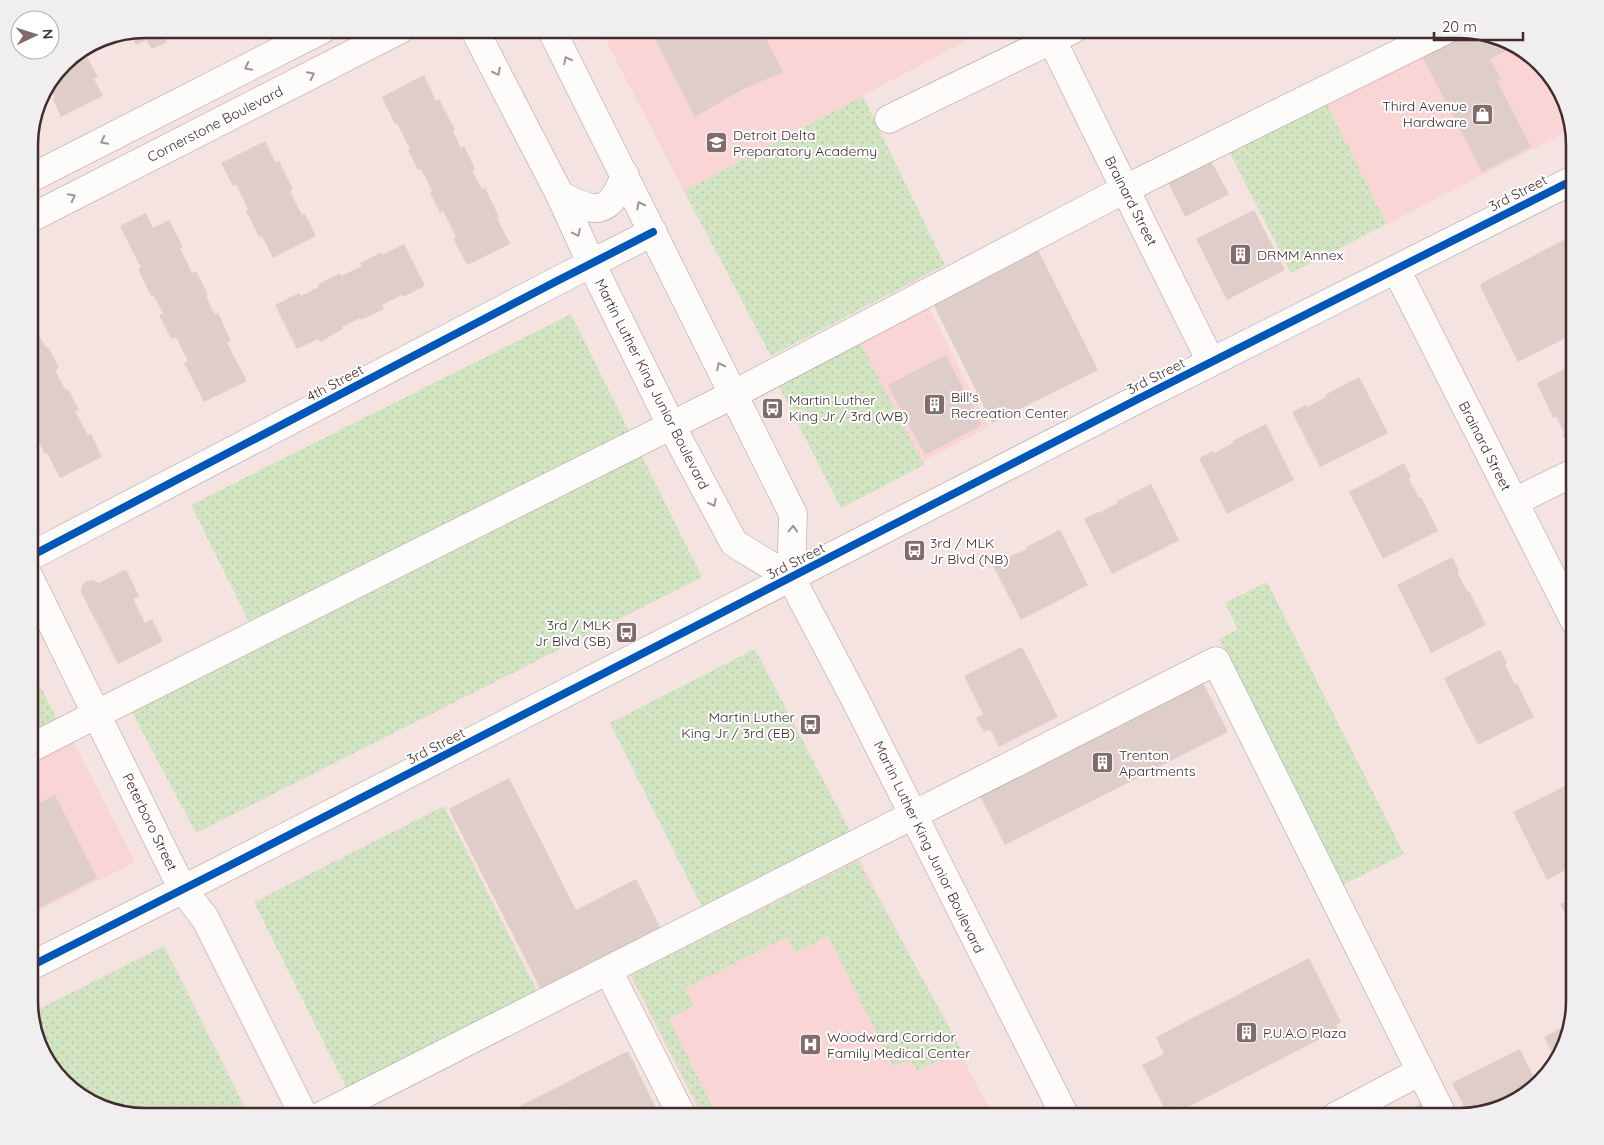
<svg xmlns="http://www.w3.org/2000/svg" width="1604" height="1145" viewBox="0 0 1604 1145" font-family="Quicksand,sans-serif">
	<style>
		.built { fill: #fad5d5 }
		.grass { fill: url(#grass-dots) }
		.building { fill: #dfcdc9 }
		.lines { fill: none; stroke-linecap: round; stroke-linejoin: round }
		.minor-casing { stroke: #ad9c9c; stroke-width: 29 }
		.major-casing { stroke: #ad9c9c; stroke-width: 29 }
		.minor { stroke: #fefbfb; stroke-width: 28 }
		.major { stroke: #fefbfb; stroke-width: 28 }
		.cycleway-casing { stroke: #fff; stroke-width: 11 }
		.cycleway { stroke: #0057b8; stroke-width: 8 }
		.oneway { stroke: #a09494 }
		.labels { text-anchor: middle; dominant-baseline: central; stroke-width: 4; stroke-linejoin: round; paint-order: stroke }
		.poi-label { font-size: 14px; fill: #422c2d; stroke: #fff; text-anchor: start }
		.street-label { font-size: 14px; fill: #422c2d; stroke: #fff }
		.rim { fill: none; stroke: #422c2d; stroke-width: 2.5 }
	</style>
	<defs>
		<pattern id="grass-dots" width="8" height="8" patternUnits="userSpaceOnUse" patternTransform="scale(1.25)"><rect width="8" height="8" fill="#d2e4c2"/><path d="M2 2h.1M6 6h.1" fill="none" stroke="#b6c4a7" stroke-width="1.8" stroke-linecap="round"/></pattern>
	</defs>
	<rect width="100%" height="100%" fill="#f5e3e2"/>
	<path class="built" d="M600,29H988L684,191Z
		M1466,31L1530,52L1563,93L1572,129L1387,224L1326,102Z
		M926,302L989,427L922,462L858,338Z
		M71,737L135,862L29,916V759Z
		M858,856L993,1116H702L629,973Z"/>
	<path class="grass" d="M863,96L945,265L771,356L684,191Z
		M1326,102L1387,224L1291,273L1229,151Z
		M571,314L630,433L250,624L191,505Z
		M858,338L924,465L841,508L776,381Z
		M640,452L702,577L196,833L132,712Z
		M1267,582L1404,854L1343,885L1219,639L1238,629L1225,603Z
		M755,649L851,833L704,911L610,723Z
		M29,664L58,721L29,736Z
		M444,806L539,995L348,1091L254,902Z
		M858,861L961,1049L917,1071L910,1059L893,1066L828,936L795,953L787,937L685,988L694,1006L669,1019L717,1116H703L631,975Z
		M164,946L249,1116H144L74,1093L44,1058L31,1013Z"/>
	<path class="building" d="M145,29H196L180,36L178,32L165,38L167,42L152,49L146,40L136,45L130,32Z
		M650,29H761L783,72L743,89L695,117Z
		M1469,32L1514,47L1490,59L1501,79L1497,81L1531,147L1482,172L1422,56Z
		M80,50L83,56L86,55L98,77L94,79L103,96L61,117L53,99L55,98L47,85L68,58Z
		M424,75L436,101L439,99L455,130L453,131L461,148L464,146L475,169L472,171L482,189L485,188L499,217L497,218L510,244L467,265L453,238L456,237L443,211L440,213L430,193L432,191L421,169L418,170L408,150L410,149L397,123L395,124L382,97Z
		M265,141L276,163L279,161L293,189L290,191L302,215L305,214L316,236L273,258L262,236L259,237L246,211L248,209L236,184L233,186L221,163Z
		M1210,159L1229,194L1185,217L1167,181Z
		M1254,210L1285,270L1227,300L1196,239Z
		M146,213L153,228L169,220L183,247L180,248L192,273L196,271L208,295L206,296L215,315L218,313L231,341L227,343L247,381L204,402L184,363L188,361L176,337L171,339L159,315L163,313L153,295L151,296L138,269L141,268L120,226Z
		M1575,234V333L1518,362L1480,286L1482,283Z
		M404,244L425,286L403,297L402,295L382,305L384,309L361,320L360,318L342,327L343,329L320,342L318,339L297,349L275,305L299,293L301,296L319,287L317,285L340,273L341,276L362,266L360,263L382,252L383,255Z
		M1038,250L1098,370L992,423L933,303Z
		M29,309L38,327L35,328L46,348L48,347L59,368L55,370L66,391L68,389L79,410L75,411L88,435L91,434L102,457L60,478L47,453L45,454L34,432L36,430L29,417Z
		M946,355L982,425L925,455L888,385Z
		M1575,364V448L1571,451L1562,434L1564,433L1556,416L1553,418L1537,383Z
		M1359,377L1388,433L1320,467L1292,412L1306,405L1307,407L1326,397L1325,395Z
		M1266,424L1294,480L1227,514L1199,458L1213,451L1214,453L1233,443V441Z
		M1404,463L1411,477L1409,479L1419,498L1421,497L1438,531L1383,559L1349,492Z
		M1151,484L1179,540L1112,574L1084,519L1098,512L1099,513L1118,503L1117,501Z
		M1060,530L1088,585L1021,620L992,564L1027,549L1026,547Z
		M1452,557L1459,571L1457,572L1468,592L1469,591L1486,625L1431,653L1397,585Z
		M126,569L139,596L133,599L145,623L152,619L163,641L118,664L81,592V589L82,586L86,581L93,580L99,583Z
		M1022,647L1058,717L999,747L990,729L984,732L976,718L983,714L964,676Z
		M1500,650L1507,663L1505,665L1515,684L1517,683L1534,717L1478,745L1444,678Z
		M1202,681L1228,732L1005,845L979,794Z
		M509,778L576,910L636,879L661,929L541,990L449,809Z
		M1569,784L1575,797L1574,799L1575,802V865L1547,880L1513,812Z
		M55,795L97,878L29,913V808Z
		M1575,896V935L1560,904Z
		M1309,958L1341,1022L1336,1025L1338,1030L1182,1110L1180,1106L1167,1113L1142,1065L1164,1054L1156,1037Z
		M1567,1025L1555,1059L1544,1037Z
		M1520,1049L1537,1083L1511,1104L1468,1114L1452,1083Z
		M628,1051L658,1112L650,1116H570L565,1106L543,1116H524L520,1106Z
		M1423,1103L1430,1116H1396Z"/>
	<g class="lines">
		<defs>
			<path id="minor" d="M1052,40L1125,189L1211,362
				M889,119L1074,29
				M29,179L323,29
				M29,219L401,29
				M1396,269L1575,622
				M1514,502L1575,472
				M29,557L555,282L653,232
				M29,577L165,854L183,890L205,918L304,1116
				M29,749L97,714L734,394L1125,189L1448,29
				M29,967L219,871L1138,399L1575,179
				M608,970L682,1116
				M321,1116L1216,661L1443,1116
				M1336,1116L1421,1071"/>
			<path id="major" d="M474,29L560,195L591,263L671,425L734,543L791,578
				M551,29L793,514L791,578L856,701L1065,1116
				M560,195C596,214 609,216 625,175"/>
		</defs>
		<use href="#minor" class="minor-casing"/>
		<use href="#major" class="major-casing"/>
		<use href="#minor" class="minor"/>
		<use href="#major" class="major"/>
		<defs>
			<path id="cycleway" d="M29,557L555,282L653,232
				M29,967L219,871L1138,399L1575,179"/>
		</defs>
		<use href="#cycleway" class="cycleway-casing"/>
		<use href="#cycleway" class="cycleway"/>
	</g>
	<defs><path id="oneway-chevron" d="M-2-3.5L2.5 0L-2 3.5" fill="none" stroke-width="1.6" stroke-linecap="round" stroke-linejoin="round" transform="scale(1.25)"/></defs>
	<g class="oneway">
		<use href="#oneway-chevron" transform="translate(567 60) rotate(-117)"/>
		<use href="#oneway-chevron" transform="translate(248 67) rotate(153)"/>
		<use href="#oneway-chevron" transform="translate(497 72) rotate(63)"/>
		<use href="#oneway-chevron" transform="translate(311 75) rotate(-27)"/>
		<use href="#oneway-chevron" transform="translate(104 141) rotate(153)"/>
		<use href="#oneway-chevron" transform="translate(72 197) rotate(-27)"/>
		<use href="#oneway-chevron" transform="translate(640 205) rotate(-117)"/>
		<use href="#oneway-chevron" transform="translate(577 233) rotate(65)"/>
		<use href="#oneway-chevron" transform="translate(720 366) rotate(-117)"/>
		<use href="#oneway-chevron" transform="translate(713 503) rotate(62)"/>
		<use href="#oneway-chevron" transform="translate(793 529) rotate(-88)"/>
	</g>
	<defs>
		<symbol id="shop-square" viewBox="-11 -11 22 22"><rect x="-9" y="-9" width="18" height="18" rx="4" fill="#816c6c" stroke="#fff"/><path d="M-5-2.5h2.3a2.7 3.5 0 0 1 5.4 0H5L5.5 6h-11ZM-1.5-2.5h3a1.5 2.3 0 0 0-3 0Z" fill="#fff"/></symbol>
		<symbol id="school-square" viewBox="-11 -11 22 22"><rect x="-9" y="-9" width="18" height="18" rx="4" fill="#816c6c" stroke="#fff"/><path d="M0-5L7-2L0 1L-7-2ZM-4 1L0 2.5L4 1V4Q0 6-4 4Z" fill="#fff"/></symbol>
		<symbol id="building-square" viewBox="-11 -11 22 22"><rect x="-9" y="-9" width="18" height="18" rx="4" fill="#816c6c" stroke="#fff"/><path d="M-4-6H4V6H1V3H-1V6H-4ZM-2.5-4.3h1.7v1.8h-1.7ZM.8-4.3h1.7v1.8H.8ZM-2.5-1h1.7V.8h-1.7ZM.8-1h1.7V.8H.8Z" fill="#fff"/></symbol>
		<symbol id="bus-square" viewBox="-11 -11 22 22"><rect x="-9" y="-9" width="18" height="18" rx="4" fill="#816c6c" stroke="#fff"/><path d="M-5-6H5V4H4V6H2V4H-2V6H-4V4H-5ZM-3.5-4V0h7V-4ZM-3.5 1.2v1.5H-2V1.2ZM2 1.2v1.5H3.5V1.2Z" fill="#fff"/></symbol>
		<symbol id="hospital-square" viewBox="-11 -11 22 22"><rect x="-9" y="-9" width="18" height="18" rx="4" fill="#816c6c" stroke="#fff"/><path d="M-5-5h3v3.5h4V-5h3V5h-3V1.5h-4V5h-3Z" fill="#fff"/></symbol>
	</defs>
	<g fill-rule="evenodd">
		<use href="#shop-square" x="1470" y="102" width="25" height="25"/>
		<use href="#school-square" x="704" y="130" width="25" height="25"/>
		<use href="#building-square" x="1228" y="242" width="25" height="25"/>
		<use href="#building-square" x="922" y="392" width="25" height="25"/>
		<use href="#bus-square" x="760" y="396" width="25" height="25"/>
		<use href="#bus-square" x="902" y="538" width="25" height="25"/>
		<use href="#bus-square" x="614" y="620" width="25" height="25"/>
		<use href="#bus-square" x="798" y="712" width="25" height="25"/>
		<use href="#building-square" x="1090" y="750" width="25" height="25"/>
		<use href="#building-square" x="1234" y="1020" width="25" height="25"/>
		<use href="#hospital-square" x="798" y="1032" width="25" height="25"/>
	</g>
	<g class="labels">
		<g class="poi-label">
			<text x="1467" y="106" text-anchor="end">Third Avenue<tspan x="1467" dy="16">Hardware</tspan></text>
			<text x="733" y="135">Detroit Delta<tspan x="733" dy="16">Preparatory Academy</tspan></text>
			<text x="1257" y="255">DRMM Annex</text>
			<text x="951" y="397">Bill's<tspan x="951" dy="16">Recreation Center</tspan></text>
			<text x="789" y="400">Martin Luther<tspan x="789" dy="16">King Jr / 3rd (WB)</tspan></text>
			<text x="930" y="543">3rd / MLK<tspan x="930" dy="16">Jr Blvd (NB)</tspan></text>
			<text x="611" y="625" text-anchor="end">3rd / MLK<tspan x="611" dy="16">Jr Blvd (SB)</tspan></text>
			<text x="795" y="717" text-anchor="end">Martin Luther<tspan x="795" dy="16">King Jr / 3rd (EB)</tspan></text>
			<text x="1119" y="755">Trenton<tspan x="1119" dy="16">Apartments</tspan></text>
			<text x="1263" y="1033">P.U.A.O Plaza</text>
			<text x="827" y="1037">Woodward Corridor<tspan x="827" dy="16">Family Medical Center</tspan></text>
		</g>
		<g class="street-label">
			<text transform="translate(215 124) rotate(-27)">Cornerstone Boulevard</text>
			<text transform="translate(1518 193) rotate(-27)">3rd Street</text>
			<text transform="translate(1131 201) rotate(63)">Brainard Street</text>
			<text transform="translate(1156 376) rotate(-27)">3rd Street</text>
			<text transform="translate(335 383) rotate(-28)">4th Street</text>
			<text transform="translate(652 384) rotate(63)">Martin Luther King Junior Boulevard</text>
			<text transform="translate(1485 446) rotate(63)">Brainard Street</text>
			<text transform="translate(796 561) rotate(-27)">3rd Street</text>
			<text transform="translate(436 746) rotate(-27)">3rd Street</text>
			<text transform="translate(150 822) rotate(64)">Peterboro Street</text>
			<text transform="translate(929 847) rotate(64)">Martin Luther King Junior Boulevard</text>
		</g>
	</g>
	<path d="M0 0H1604V1145H0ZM145 38H1459A107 107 0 0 1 1566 145V1001A107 107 0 0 1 1459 1108H145A107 107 0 0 1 38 1001V145A107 107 0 0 1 145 38Z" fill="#f0eeee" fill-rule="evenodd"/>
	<path class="rim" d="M145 38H1459A107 107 0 0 1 1566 145V1001A107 107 0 0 1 1459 1108H145A107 107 0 0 1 38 1001V145A107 107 0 0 1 145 38Z"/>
	<g transform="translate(35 35) rotate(86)"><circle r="24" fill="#ffffff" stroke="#b3abab"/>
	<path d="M0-4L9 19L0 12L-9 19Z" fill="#816c6c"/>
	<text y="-8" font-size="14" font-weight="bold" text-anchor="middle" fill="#422c2d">N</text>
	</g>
	<path d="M1434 32v8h89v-8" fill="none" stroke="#422c2d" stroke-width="2.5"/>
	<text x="1442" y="32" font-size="15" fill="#422c2d" stroke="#ffffff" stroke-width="4" paint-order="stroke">20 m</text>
</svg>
